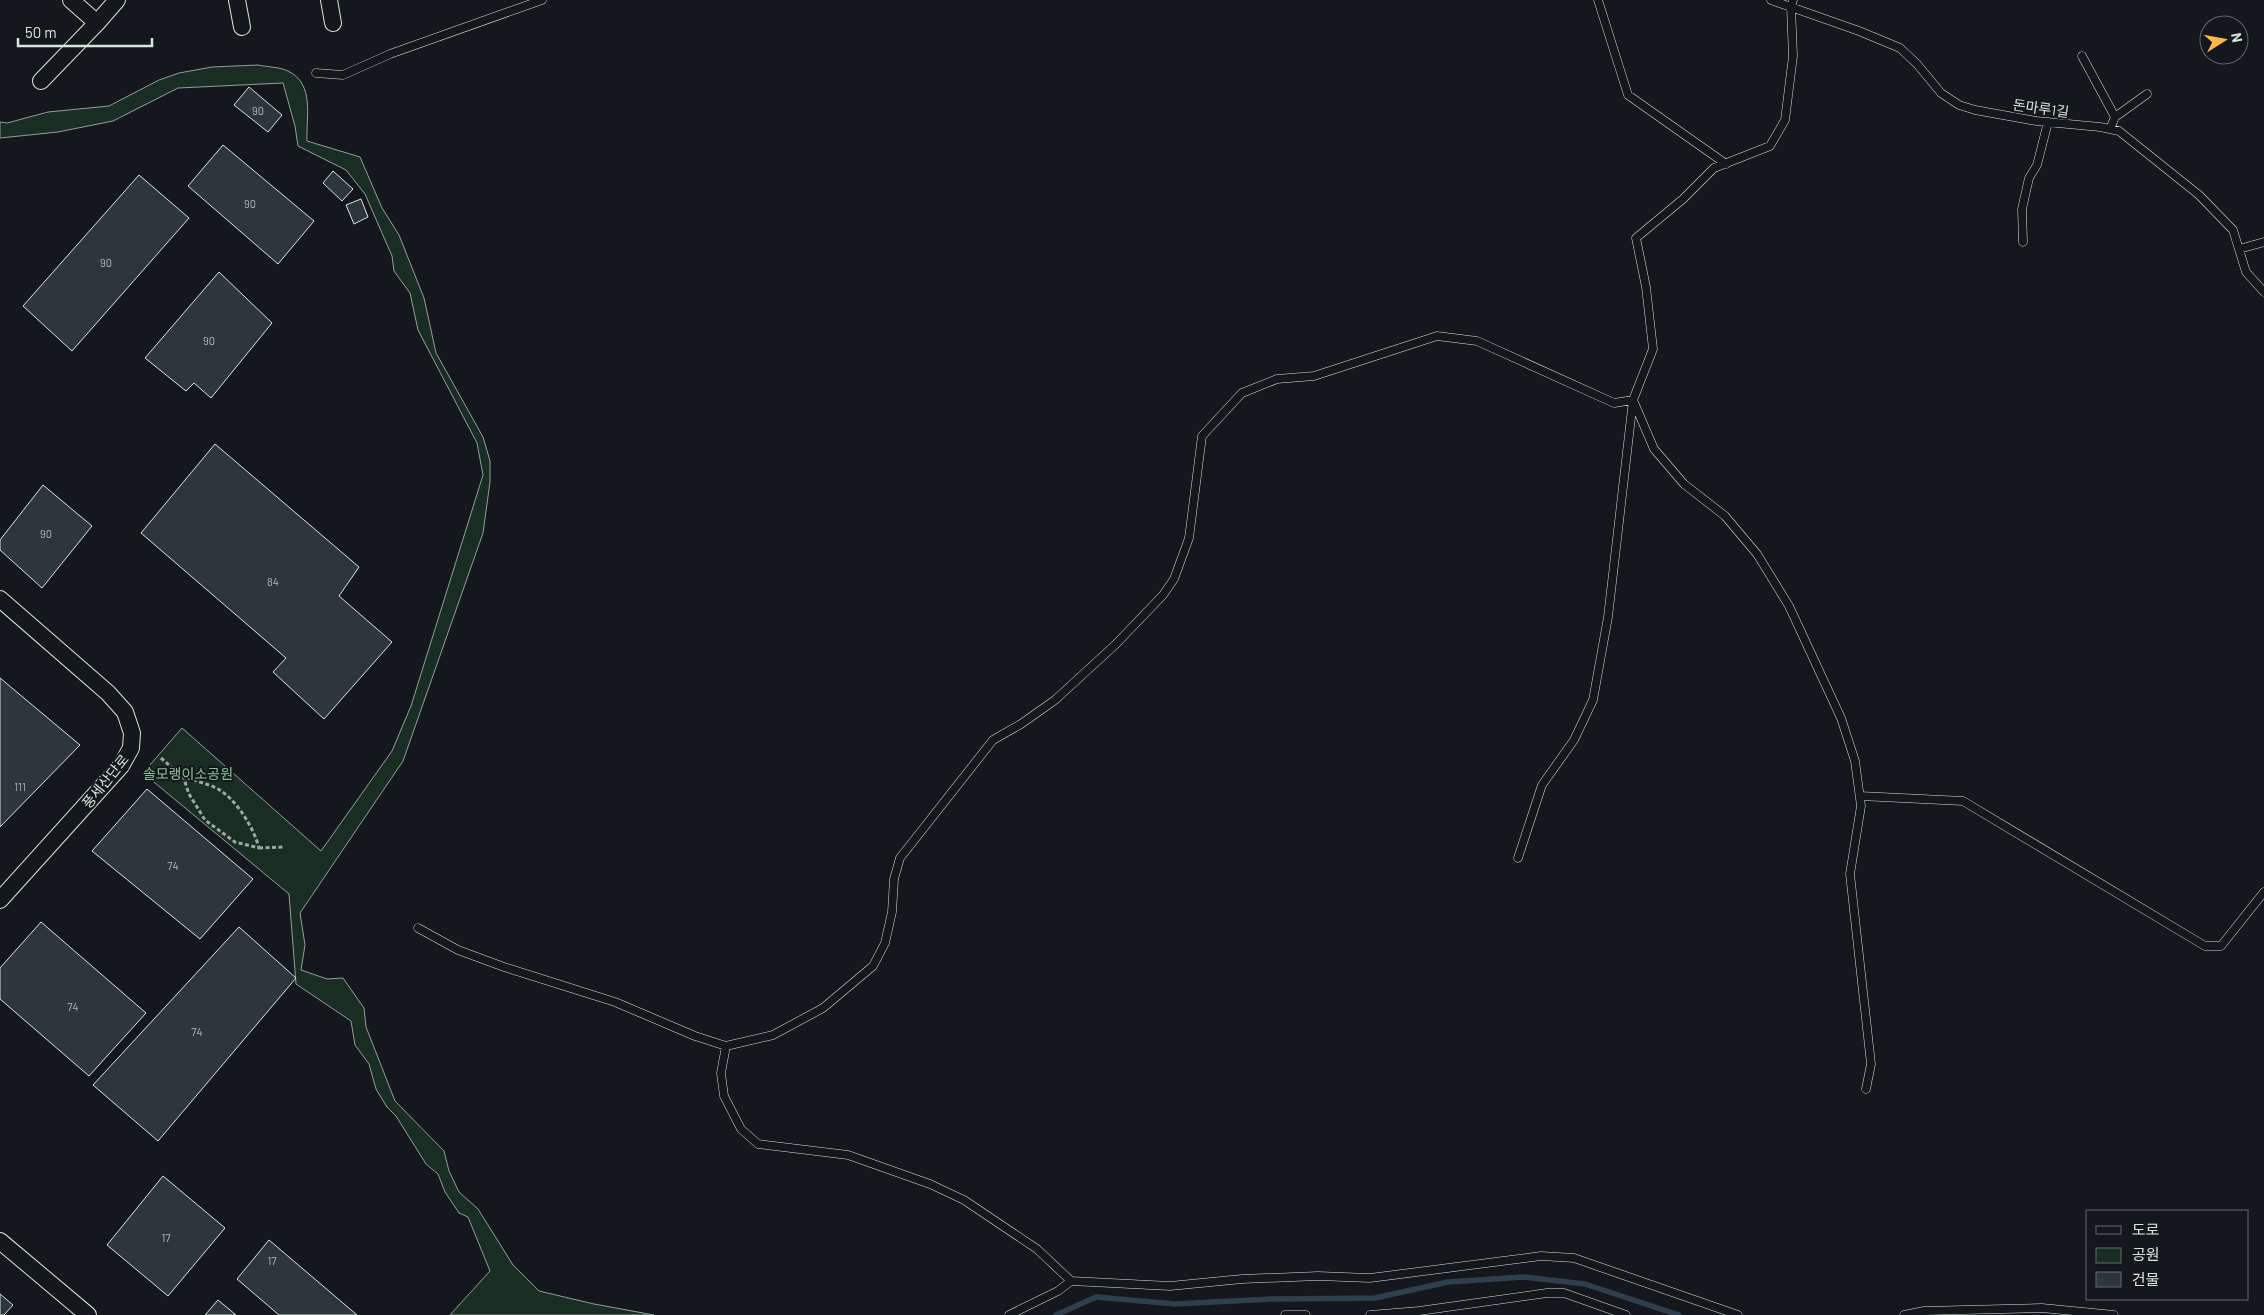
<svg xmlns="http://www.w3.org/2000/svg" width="2264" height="1315" viewBox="0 0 2264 1315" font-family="Barlow,'Noto Sans KR',sans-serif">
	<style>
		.green { fill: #1a2d24; stroke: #939e99 }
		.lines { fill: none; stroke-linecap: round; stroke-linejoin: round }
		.stream { stroke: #2f3f4d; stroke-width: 5.5 }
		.building { fill: #2c363c; stroke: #d8e6dc }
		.lane-casing { stroke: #d8e6dc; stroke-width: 9 }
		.street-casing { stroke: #d8e6dc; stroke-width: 18 }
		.path { stroke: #9da8a2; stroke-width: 3; stroke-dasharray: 4 2.5; stroke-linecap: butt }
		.lane { stroke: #14181c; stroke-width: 8 }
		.street { stroke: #14181c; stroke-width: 16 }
		.labels { text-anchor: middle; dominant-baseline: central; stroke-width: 4; stroke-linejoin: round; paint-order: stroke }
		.number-label { font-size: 11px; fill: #adbab4 }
		.street-label { font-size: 14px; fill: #d8e6dc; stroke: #14181c }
		.park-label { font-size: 14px; fill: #8ac095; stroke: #14181c }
	</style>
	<rect width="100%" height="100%" fill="#14181c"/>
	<path class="green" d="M258,65C267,67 280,67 288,71C315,84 306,117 307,141L360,157L382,208L399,235L424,298L436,353L483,437L490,461V482L483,533L403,761L300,913L305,945L301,970L327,979L343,978L364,1008L366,1027L395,1101L444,1151L449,1171L459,1192L478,1209L513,1265L539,1291L594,1304L654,1315H450L490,1271L468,1217L459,1213L445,1192L438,1174L426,1164L396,1116L387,1107L376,1089L369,1064L355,1045L351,1021L296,984L289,894L143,773L182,728L321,851L392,751L411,706L483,475L477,443L418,330L410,293L394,271L392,256L365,194L346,170L298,146L295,126L283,83L178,88L113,121L58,132L0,138V122L7,123L48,112L109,106L159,80L179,73L212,67Z"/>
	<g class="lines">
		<path class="stream" d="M1056,1315L1096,1297L1175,1304L1272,1299L1375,1298L1448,1282L1524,1277L1585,1284L1679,1315"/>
	</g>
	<path class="building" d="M249,87L282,115L268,132L234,105Z
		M223,145L314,221L278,264L188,186Z
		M333,171L353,189L342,201L323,183Z
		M139,175L189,218L72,351L23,306Z
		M361,199L368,217L354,224L346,205Z
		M219,272L272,323L211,398L194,383L186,391L145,358Z
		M215,444L359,567L339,596L392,642L324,719L273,672L286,658L141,533Z
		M43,485L92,526L42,588L0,550V540Z
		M0,678L80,745L0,827Z
		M147,789L253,879L200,939L92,851Z
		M41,922L146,1013L89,1076L0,999V968Z
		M239,927L296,978L158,1141L93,1085Z
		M163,1176L225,1228L168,1296L107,1245Z
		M269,1240L357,1315H279L237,1279Z
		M0,1294L13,1305L4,1315H0Z
		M218,1300L236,1315H205Z"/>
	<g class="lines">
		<defs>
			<path id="lane" d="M1598,0L1628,95L1726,164
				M1771,0L1859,31L1900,48L1917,64L1941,93L1959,105L1975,110L2036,121L2100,127L2119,131L2199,195L2233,230L2246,272L2264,292
				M1793,0L1791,7L1793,56L1785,120L1770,146L1714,168L1683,199L1636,238L1646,287L1653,349L1633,400L1654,449L1684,484L1725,516L1757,554L1789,606L1841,718L1855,761L1861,806L1850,874L1871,1064L1866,1089
				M2082,56L2115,117
				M316,73L343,75L390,54L542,0
				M2110,129L2115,117L2147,94
				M2023,242L2022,209L2029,178L2037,165L2048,122
				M2239,249L2264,242
				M1860,796L1963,801L2205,946H2221L2264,892
				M418,928L458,950L504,967L615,1002L695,1036L726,1046
				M1071,1281L1170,1286L1242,1279L1318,1276L1370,1278L1541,1256L1574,1258L1738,1315
				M1009,1315L1058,1291L1071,1281L1037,1249L964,1200L930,1184L848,1155L758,1144L741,1129L724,1096L721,1073L726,1046L773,1035L823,1008L873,966L885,943L892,912L894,879L900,858L993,740L1021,724L1055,700L1116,644L1163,595L1174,579L1189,538L1202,436L1242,393L1277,379L1314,376L1437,336L1477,341L1614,403L1633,400L1608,617L1593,700L1574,740L1542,785L1518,858
				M1285,1315H1306
				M1370,1315L1419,1311L1547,1293H1564L1626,1315
				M1904,1315L1924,1311L2042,1308L2114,1315"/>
			<path id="street" d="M71,0L97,23L117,0
				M237,0L242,27
				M329,0L333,23
				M41,81L97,23
				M0,599L108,693L125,712L132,733L131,748L121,766L0,900
				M0,1241L88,1315"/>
		</defs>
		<use href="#lane" class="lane-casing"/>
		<use href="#street" class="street-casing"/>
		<path class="path" d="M161,758C168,764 175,771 182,775C193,781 207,783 218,789C236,799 254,828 259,848L235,842L205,820L189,794L183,776
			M259,848L285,847"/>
		<use href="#lane" class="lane"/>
		<use href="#street" class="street"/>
	</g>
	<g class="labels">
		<g class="number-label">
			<text x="258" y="110">90</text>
			<text x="250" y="203">90</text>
			<text x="106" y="262">90</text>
			<text x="209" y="340">90</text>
			<text x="46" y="533">90</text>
			<text x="273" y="581">84</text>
			<text x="20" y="786">111</text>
			<text x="173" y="865">74</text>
			<text x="73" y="1006">74</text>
			<text x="197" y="1031">74</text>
			<text x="166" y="1237">17</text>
			<text x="272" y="1260">17</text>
		</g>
		<g class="street-label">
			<text transform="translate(2041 108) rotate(8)">돈마루1길</text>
			<text transform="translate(105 781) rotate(-51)">풍세산단로</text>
		</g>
		<g class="park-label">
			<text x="188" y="773">솔모랭이소공원</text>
		</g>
	</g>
	<rect x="2086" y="1210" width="162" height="90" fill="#14181c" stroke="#626a69"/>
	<rect x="2096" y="1226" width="25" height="8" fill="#14181c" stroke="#626a69"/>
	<text x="2132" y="1235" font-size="15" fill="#d8e6dc">도로</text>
	<rect x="2096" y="1248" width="25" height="15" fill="#1a2d24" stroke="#626a69"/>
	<text x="2132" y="1260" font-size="15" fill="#d8e6dc">공원</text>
	<rect x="2096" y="1272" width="25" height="15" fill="#2c363c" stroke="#626a69"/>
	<text x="2132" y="1285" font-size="15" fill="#d8e6dc">건물</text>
	<g transform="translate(2224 40) rotate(79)"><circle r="24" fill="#14181c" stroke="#626a69"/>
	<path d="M0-4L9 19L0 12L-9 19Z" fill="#ffb74d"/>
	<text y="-8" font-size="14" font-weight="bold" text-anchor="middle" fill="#d8e6dc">N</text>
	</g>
	<path d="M18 38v8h134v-8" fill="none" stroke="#d8e6dc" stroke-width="2.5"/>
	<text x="25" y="38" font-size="15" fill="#d8e6dc" stroke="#14181c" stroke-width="4" paint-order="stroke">50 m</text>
</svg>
